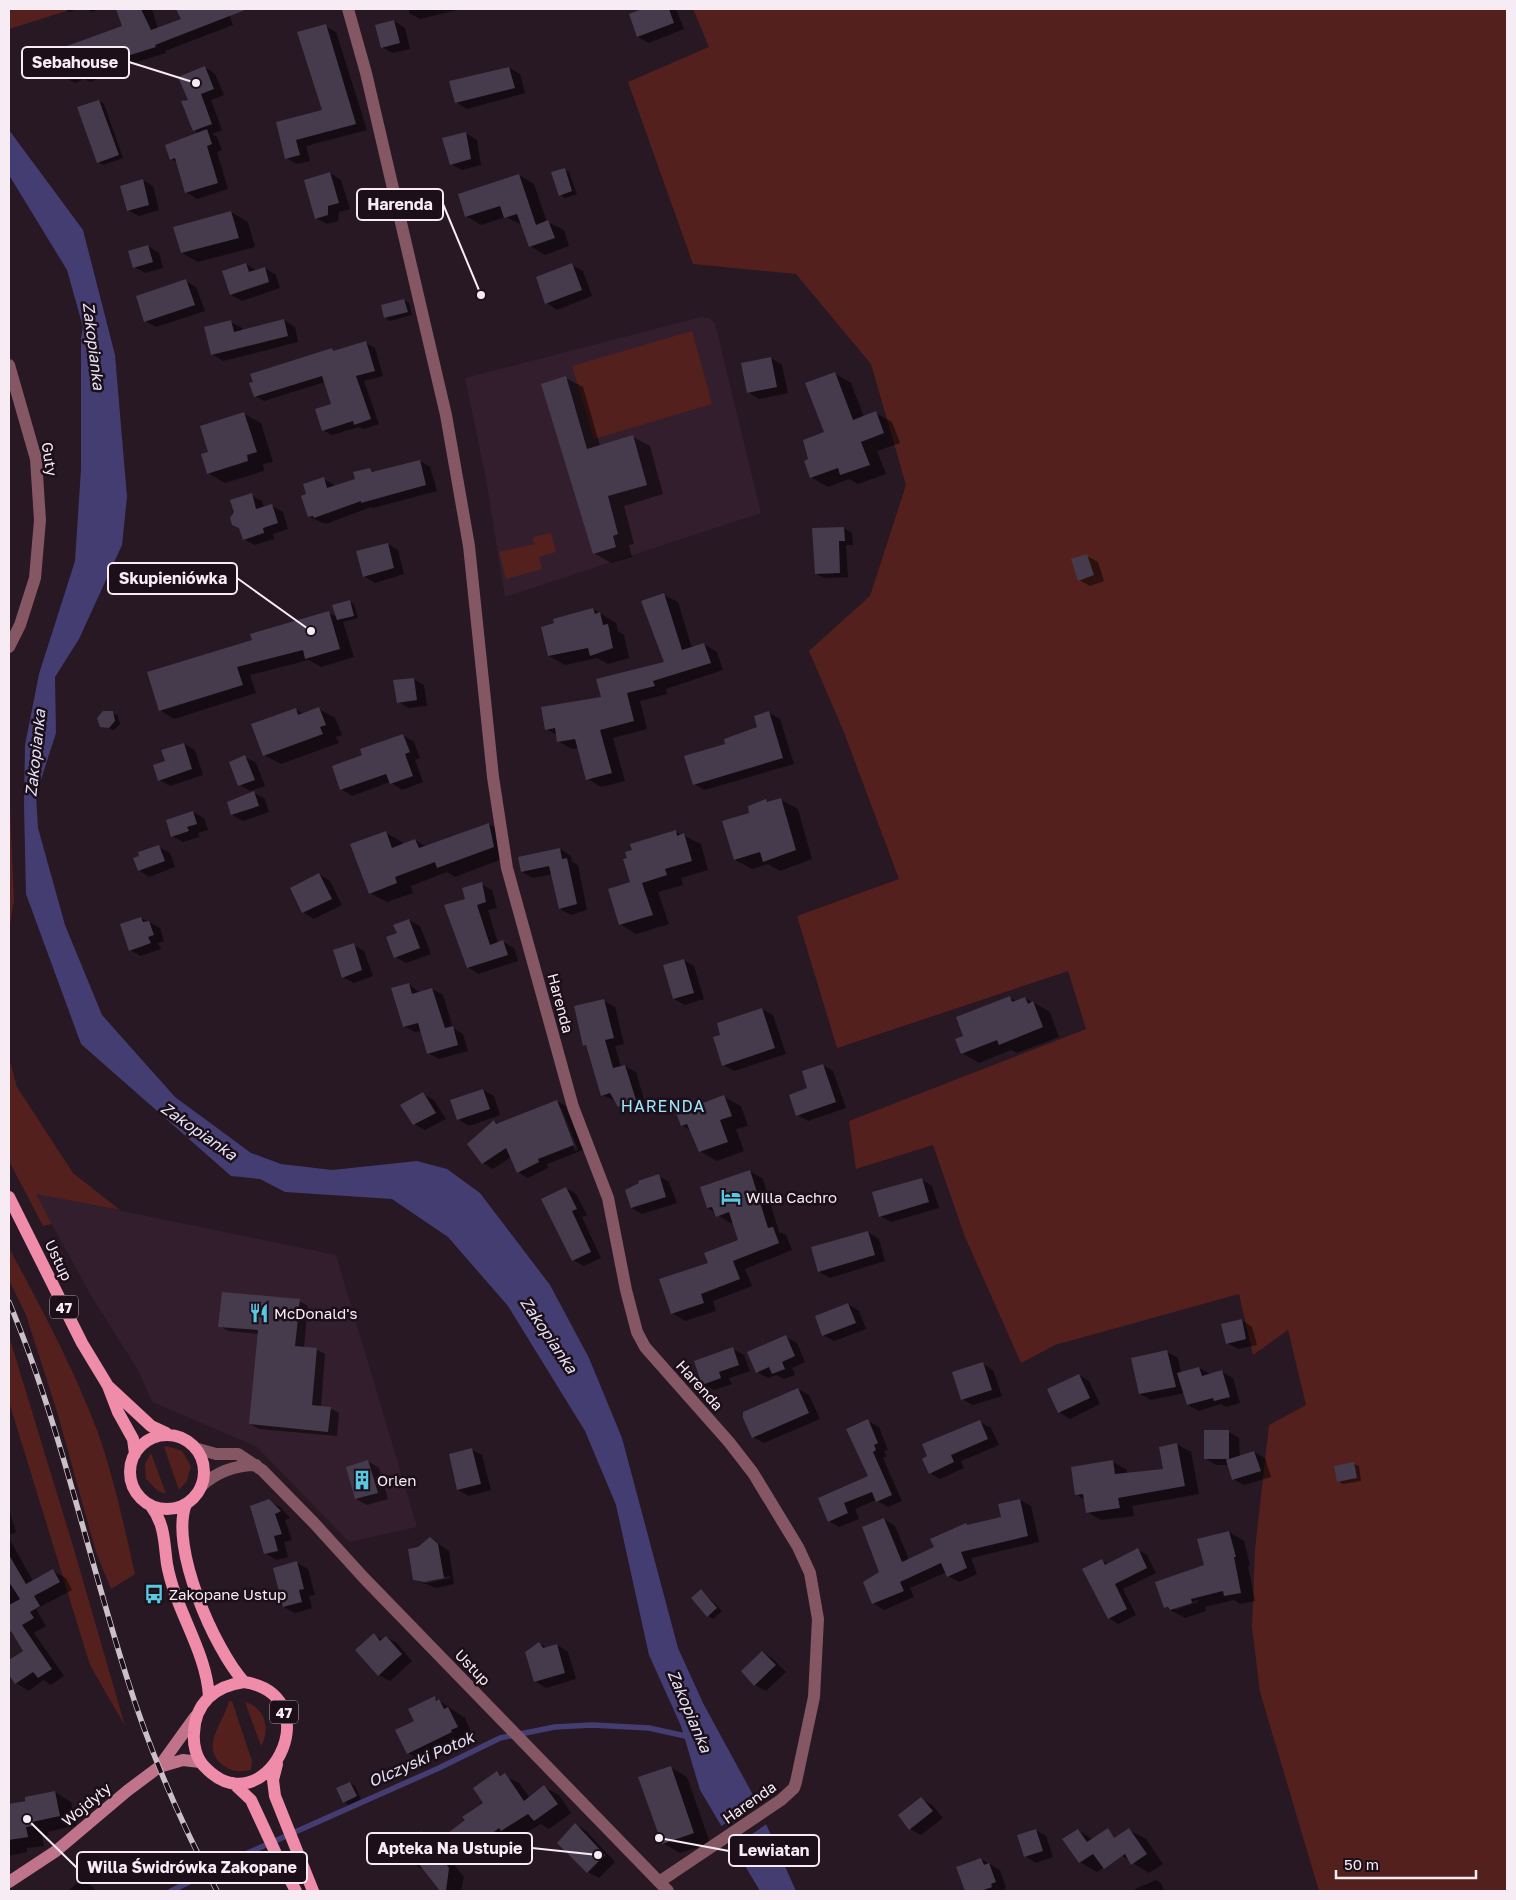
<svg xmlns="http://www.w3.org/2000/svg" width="1516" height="1900" viewBox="0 0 1516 1900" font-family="'Golos Text',sans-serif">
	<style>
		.built { fill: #331e2d }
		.green { fill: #53201d }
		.water { fill: #443d71 }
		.pier { fill: #271823 }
		.shadow { fill: #0007; fill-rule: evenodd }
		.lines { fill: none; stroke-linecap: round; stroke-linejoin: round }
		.stream { stroke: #443d71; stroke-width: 5.5 }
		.building { fill: #453b4c }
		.street { stroke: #855663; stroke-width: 12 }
		.secondary { stroke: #c0748b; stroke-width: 12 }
		.primary { stroke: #ef8caa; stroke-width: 12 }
		.rail-casing { stroke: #ccc0c8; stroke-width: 5.5 }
		.rail { stroke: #1d0f1a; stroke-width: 4; stroke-dasharray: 11; stroke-linecap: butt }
		.labels { text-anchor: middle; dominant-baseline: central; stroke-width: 5; stroke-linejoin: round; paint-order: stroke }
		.shield { fill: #1d0f1a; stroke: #b6aab2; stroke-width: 1 }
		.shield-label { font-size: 14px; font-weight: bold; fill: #f7ecf3 }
		.street-label { font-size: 15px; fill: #f7ecf3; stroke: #1d0f1a }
		.poi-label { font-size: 15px; fill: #f7ecf3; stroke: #1d0f1a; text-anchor: start }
		.water-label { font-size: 16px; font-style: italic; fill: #e3e2f4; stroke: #1d0f1a }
		.neighbourhood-label { font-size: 16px; letter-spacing: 1px; fill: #9be8fc; stroke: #1d0f1a }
		.leader { fill: none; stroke: #f7ecf3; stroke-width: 2 }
		.callout-dot { fill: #f7ecf3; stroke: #1d0f1a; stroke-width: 2 }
		.callout { fill: #1d0f1a; stroke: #f7ecf3; stroke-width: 2 }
		.callout-label { font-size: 16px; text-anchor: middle; font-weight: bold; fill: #f7ecf3 }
	</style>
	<rect width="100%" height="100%" fill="#271823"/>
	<path class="built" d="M701,317L709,318L715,323L761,513L505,597L486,479L465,378Z
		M35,1193L336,1255L417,1527L349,1542L257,1447L152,1402L138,1370L90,1294Z"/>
	<path class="green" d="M9,9H73L9,29Z
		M693,9H1507V1891H1319L1260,1692L1252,1627L1255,1549L1269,1425L1306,1405L1288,1330L1253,1355L1239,1294L1055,1345L1021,1363L965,1237L933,1145L856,1169L849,1121L1086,1029L1068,971L837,1048L797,916L899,879L843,730L809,651L870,596L906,485L871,364L796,274L693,264L628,82L709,47Z
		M692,331L712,404L594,439L572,366Z
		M551,533L556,552L539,557L542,569L506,579L499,552L534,544L533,537Z
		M9,782L14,900L9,931Z
		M9,1058L17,1087L73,1173L120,1210L36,1194L52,1224L43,1226L9,1161Z
		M9,1248C41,1307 73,1367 97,1430C114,1477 124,1526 135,1574L111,1589L96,1552L58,1415L26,1315L9,1280Z
		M9,1336L73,1546L125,1726L90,1665L9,1402Z
		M167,1446L182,1451L191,1466L187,1481L179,1490L164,1447Z
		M151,1453L166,1494L158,1491L146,1479L145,1464Z
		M229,1701H232L252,1761L251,1770C241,1772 232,1772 224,1766C198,1747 224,1723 229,1701Z
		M245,1702C265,1707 271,1730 261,1746Z"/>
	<path class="water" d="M9,130L83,230L115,355L127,497L122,545L79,639L55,677L56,733L36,795L38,828L65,925L102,1015L175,1097L251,1153L281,1164L332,1170L417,1161L447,1169L480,1193L550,1285L589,1358L622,1438L678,1648L703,1703L753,1795L796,1891H760L700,1790L681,1726L649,1655L616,1505L585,1431L508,1306L448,1237L392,1199L285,1192L260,1179L231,1176L81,1044L26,894L24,806L25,745L39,674L75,561L81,469V338L83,327L67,270L9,175Z"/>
	<path class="pier" d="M758,1801L768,1823L732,1848L720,1827Z"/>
	<path class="shadow" d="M64,9H78L69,12Z
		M87,9H100L92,12Z
		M118,9H152L158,29L182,20L178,9H227L233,25L165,51L166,53L105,72L106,76L90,82L85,79L75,83L64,77L124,27Z
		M409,9H461L420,19L409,13Z
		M646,9H676L684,29L649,43L638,37L630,15Z
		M394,21L405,28L410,49L393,53L382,47Z
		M325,26L336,32L367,130L306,146L310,161L297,164L286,158L277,123L324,111Z
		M205,67L215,74L224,95L211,100L222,130L212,134L217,137L222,150L217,152L228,189L197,199L186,192L178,163L171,159L199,134L194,130L189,100Z
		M509,68L520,74L525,93L467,109L456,102Z
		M99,101L104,104L123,158L103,165L98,162Z
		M466,133L477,140L481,165L462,170L451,164Z
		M564,169L569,172L577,194L565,198L560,195Z
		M330,173L341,180L350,209L339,212L338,221L327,224L316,218Z
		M519,175L534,184L547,222L564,230L569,246L545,255L530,246L522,225L506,217L481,225L466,216Z
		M143,180L153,186L159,210L139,216L128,210Z
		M231,212L248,222L255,247L198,262L182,253Z
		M148,246L159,253L163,268L145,273L134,267Z
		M246,264L257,271L265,268L276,275L280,288L242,301L231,295Z
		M572,265L583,271L592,296L557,310L547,303Z
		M186,281L196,287L205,311L156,327L145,321Z
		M404,300L409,303L412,315L390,321L385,318L382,306Z
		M284,320L295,327L298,342L223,361L212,354L231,322L242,328L243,331Z
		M366,343L375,348L383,376L364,381L379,424L364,429L359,427L332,435L323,430L333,405L325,382L264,401L255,396L332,350L335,352Z
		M771,358L782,365L788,393L759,399L748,392Z
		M834,373L851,383L864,417L876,413L892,422L900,443L877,451L886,474L858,484L849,479L828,487L811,477L809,460L826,433Z
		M566,378L583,387L600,446L633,437L650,446L663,494L624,506L634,544L629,545L632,557L611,563L594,553Z
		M244,414L261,423L273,462L263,464L264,471L225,483L208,473Z
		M420,461L430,467L437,491L373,508L371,507L326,524L309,517L308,495L324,479L336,486L357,480L370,469L376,473Z
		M251,495L262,501L264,508L272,506L283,512L288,529L273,534L274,539L255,545L244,539Z
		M844,528L852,533L853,545H846L848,577L824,578L816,574L814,529Z
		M388,544L398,550L404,574L375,583L364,576Z
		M1087,556L1098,562L1104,581L1090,586L1079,580Z
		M664,595L678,602L692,648L704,644L717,652L723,670L666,689L667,694L640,701L647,729L613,738L625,781L601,787L588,779L579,748L572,749L558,741L557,735L546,729L666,663Z
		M349,601L354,604L358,618L343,622L354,657L321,667L309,660L250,675L256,693L174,719L160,710L253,640L329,613L338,618Z
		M593,609L616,623L618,631L624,635L629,658L608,664L597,658L565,665L549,656Z
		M413,679L424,685L427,706L409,708L398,702Z
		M295,709L304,714L319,709L335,718L342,735L336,737L339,743L281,764L264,755Z
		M113,713L118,716L120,724L114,730L101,726Z
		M769,713L780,719L794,764L705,790L694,784L727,745L758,728Z
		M403,735L414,742L420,758L415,760L423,782L402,790L390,782L352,796L341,789L364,756Z
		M184,744L195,750L203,775L170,786L159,780L166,762Z
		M245,757L256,763L265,786L250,791L240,785Z
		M254,793L265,799L269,812L243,821L232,815L229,803Z
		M766,800L770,803L781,800L798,809L812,859L780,871L768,864L752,869L735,860L751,814Z
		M193,812L204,818L208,830L198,833L199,837L183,842L172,836Z
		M489,824L506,834L510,856L455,877L447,872L411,886L413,893L387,902L370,893L385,832L402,842L403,845L415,840L427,847Z
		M676,832L701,844L708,870L681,878L683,885L658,892L669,924L636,934L620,924L632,883Z
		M159,847L170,853L175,867L149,877L139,870Z
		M560,849L571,856L572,862L578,865L587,910L571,915L560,909L552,874L533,878L522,872Z
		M319,874L330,881L342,905L314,919L303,912Z
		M481,884L492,890L497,908L488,910L498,943L503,942L514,948L518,961L478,974L468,967L467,899Z
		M141,918L160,928L164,941L158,943L161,949L141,956L130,950Z
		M409,920L420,926L431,954L406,963L395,957L398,934Z
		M353,945L364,951L373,976L354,983L343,977Z
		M684,960L694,966L704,999L685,1005L674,999Z
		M409,984L420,993L432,989L443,995L453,1028L463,1034L468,1051L439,1059L428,1053L421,1031L415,1032L404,1026Z
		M1010,998L1017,1001L1025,998L1050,1012L1059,1037L1017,1053L1011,1050L979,1063L962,1053L965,1037Z
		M604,1001L615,1007L624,1044L615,1046L621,1067L625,1066L636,1072L646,1106L630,1112L619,1106L616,1101L602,1095L588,1047L584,1045Z
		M762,1009L773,1015L786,1054L734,1071L723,1065L722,1036Z
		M822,1065L833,1071L846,1108L808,1121L798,1115Z
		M483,1090L494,1096L500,1115L469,1126L458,1119Z
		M423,1094L434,1100L446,1119L425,1130L414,1124Z
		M724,1097L741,1106L748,1126L736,1129L744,1151L717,1161L700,1151L691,1131L682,1125Z
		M557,1101L567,1107L583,1150L547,1164L548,1168L528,1178L518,1172L511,1157L493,1169L483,1163L494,1121L499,1124ZM558,1108H561L578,1150L575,1151Z
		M750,1171L763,1179L779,1232L786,1235L792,1250L745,1269L752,1286L713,1301L716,1311L685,1321L672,1313L709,1263L739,1241L734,1222L730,1223L708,1208Z
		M658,1176L669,1182L677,1203L642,1214L632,1208L641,1184Z
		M921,1179L932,1186L939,1208L891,1222L880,1216Z
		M566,1188L576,1194L587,1215L582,1217L601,1258L584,1266L573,1260Z
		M868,1232L879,1239L885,1261L830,1278L819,1272Z
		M299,1301L308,1306L304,1348L316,1349L325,1354L321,1407L330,1408L339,1413L337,1436L259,1429L250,1424L259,1334L228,1331L220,1326Z
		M848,1304L859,1311L866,1329L834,1341L823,1335Z
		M1242,1320L1252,1327L1257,1345L1238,1349L1227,1343Z
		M786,1337L797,1343L805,1362L792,1368L795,1375L784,1379L776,1375L768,1378L757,1372Z
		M733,1349L744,1355L750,1371L729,1378L732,1384L714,1390L703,1384Z
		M1167,1352L1178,1358L1181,1373L1199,1368L1210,1374L1222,1372L1233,1378L1240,1403L1226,1407L1221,1404L1199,1411L1188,1405L1184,1393L1151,1400L1140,1394Z
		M983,1364L993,1370L1002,1396L973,1405L962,1399Z
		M1079,1375L1089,1381L1100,1404L1070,1419L1059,1412Z
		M798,1389L809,1395L820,1419L764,1443L753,1437Z
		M868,1421L879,1427L888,1450L884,1451L887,1456L883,1458L902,1501L888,1507L876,1500L855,1509L859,1519L839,1527L829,1521L819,1498L869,1477Z
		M980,1422L991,1428L999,1445L961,1461L964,1468L940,1479L930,1473L929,1457Z
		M1229,1432L1239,1438L1240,1457L1254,1452L1265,1458L1271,1477L1244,1485L1233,1479L1229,1465H1216L1205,1458Z
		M1177,1444L1191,1452L1199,1494L1132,1506L1134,1516L1101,1520L1087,1512L1085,1500L1077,1495L1113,1462L1127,1470V1474L1164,1470Z
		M471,1449L482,1455L491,1490L469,1496L458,1490Z
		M368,1461L379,1468L388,1499L367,1505L356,1499Z
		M1354,1464L1359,1466L1361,1481L1343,1484L1338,1481Z
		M1020,1500L1031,1506L1039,1542L971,1558L977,1574L959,1582L948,1576L947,1572L910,1588L914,1597L884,1610L873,1603L881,1572L884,1519L895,1526L909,1560L936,1548L969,1526L1002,1518Z
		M269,1501L280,1507L290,1518L285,1520L292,1540L284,1542L288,1557L276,1560L265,1553Z
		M9,1509L16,1532L9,1535Z
		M1229,1532L1244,1541L1250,1565L1248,1566L1255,1601L1240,1604L1234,1600L1205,1607L1206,1611L1185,1618L1165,1607L1206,1566ZM1198,1600V1602L1175,1610V1607Z
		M9,1538L33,1581L53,1571L66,1578L72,1590L36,1609L46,1626L34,1633L64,1676L51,1685L43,1680L29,1691L16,1683L9,1673V1662L24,1651L9,1625Z
		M430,1538L449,1551L454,1584L436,1588L414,1579L419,1549ZM450,1576V1578L423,1584V1581Z
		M1138,1550L1147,1555L1156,1573L1123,1589L1136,1615L1118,1624L1109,1618L1102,1561L1108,1564Z
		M297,1563L308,1569L315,1595L309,1596L312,1608L295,1613L284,1607Z
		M702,1591L722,1611L713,1619L708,1616Z
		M374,1635L383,1640L386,1637L397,1643L412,1661L390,1681L379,1675Z
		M539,1643L547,1648L557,1645L568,1652L576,1679L546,1688L535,1681Z
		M763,1652L773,1659L786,1672L766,1691L755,1685Z
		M435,1698L465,1718L473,1737L467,1740L468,1742L425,1763L408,1753Z
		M670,1767L687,1777L710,1843L680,1853L663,1843Z
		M497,1773L519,1783L530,1798L544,1787L559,1795L571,1813L549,1829L541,1824L517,1838L513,1836L494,1850L483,1843L455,1866L464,1877L461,1891H447L425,1870L409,1862L421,1832L437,1842L466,1821L485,1803Z
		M350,1783L355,1786L361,1799L349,1805L344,1802Z
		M55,1792L71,1802L76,1825L48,1832L49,1835L42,1836L44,1846L27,1848V1852L9,1856V1805Z
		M921,1799L932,1805L943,1818L921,1835L910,1829Z
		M576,1825L586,1831L615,1862L599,1878L588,1872Z
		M1036,1830L1046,1836L1053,1857L1036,1863L1025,1856Z
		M1078,1830L1094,1840L1110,1863L1097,1872L1080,1862Z
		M1129,1830L1146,1839L1163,1864L1149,1873L1122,1856Z
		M981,1859L1000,1870L1006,1888L1002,1891H966L957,1868Z
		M81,1880L92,1886L96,1891H68Z
		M1156,1880L1161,1883L1164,1891H1136L1135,1889Z"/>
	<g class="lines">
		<path class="stream" d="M171,1891L250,1852L439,1768L500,1738L555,1727L592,1725L649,1728L690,1737"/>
	</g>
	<path class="building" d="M116,9H141L151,30L181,19L176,9L245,10L155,45L156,47L95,66L96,70L78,77L77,73L63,78L53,51L122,26Z
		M642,9H669L674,23L637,37L629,14Z
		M394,20L400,43L381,48L375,25Z
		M326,24L356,124L296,140L300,155L285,159L276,122L322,110L297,32Z
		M205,66L214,89L201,94L212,124L193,131L181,101L188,100L178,77Z
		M509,67L515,88L455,103L449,81Z
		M99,100L119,155L97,163L77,107Z
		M207,129L212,144L207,146L218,183L185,193L175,158L170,160L165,145Z
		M466,132L471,159L450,165L442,138Z
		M565,168L572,191L559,196L551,172Z
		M330,172L339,203L328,206V215L315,219L304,180Z
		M519,174L536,225L548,220L555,238L529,247L517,214L504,218L500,206L465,217L458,194Z
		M143,179L149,205L127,211L120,186Z
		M231,211L239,238L181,253L173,227Z
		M148,245L153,262L133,268L128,251Z
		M246,263L249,272L265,267L269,282L230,295L222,271Z
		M572,263L582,290L545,304L536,277Z
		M186,279L195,305L144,322L136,296Z
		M404,299L408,312L384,318L381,305Z
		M284,319L288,336L211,355L204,327L231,320L234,332Z
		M366,341L375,371L356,376L371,419L354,425L353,421L322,431L315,409L331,404L322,376L254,397L249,383L253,382L250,374L332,348L333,351Z
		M771,357L777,387L747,393L741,363Z
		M835,372L853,420L876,411L884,433L861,442L870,465L840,475L838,468L810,478L804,461L808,459L803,440L824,432L805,383Z
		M566,376L587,449L633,435L647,485L608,496L618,534L613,536L616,547L593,554L541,384Z
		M244,412L257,452L247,455L248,461L207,474L201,454L208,452L200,426Z
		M420,460L426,485L361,503V501L314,518L313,516L308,517L301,496L306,494L303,484L324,477L327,488L355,479L353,472L370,468L372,472Z
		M252,493L256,509L272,504L278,523L263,528L264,533L243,540L239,528L232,525L230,518L234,512L230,500Z
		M844,527L845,541H839L840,573L815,574L812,528Z
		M388,543L394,568L363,577L356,551Z
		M1087,554L1094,575L1078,581L1071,559Z
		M664,593L682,650L704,643L711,663L653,681L655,686L627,693L634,721L600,730L612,773L586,780L575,739L557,742L555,728L545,730L541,707L601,697L596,679L664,662L641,601Z
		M350,600L354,616L337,620L332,605Z
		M593,608L595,614L600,612L603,625L608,624L613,648L590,656L588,648L548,656L541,627L554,623L553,619Z
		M329,611L340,649L305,659L303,650L237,667L243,685L159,711L147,672L252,640L250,634Z
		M414,678L417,700L397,703L393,680Z
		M319,707L326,725L320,727L323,734L263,756L251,724L296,708L298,715Z
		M103,711H113L115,721L109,728L100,727L97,718Z
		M769,711L783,758L693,785L684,756L725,744L724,739L757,727L754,716Z
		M403,734L410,752L405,754L413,776L390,784L386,774L340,790L332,766L362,755L360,749Z
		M184,743L192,769L158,781L153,765L165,761L161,750Z
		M245,755L255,780L238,786L229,762Z
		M254,791L259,806L231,815L227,802Z
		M781,798L796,850L763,862L760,852L734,860L722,821L749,813L748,806L766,799L767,802Z
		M193,811L197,824L187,827L189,831L171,837L166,820Z
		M489,823L494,847L437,868L435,862L395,877L397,883L369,894L350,844L386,831L392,848L415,839L419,848Z
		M676,830L677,836L684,833L692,861L665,869L667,875L642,883L653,915L619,925L608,889L630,882L623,859L627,858L625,852L632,850L630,844Z
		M159,845L165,861L138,871L133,858L139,856L138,852Z
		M560,848L562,859L567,858L577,904L559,909L549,866L521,872L518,857Z
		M319,873L332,899L302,913L290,888Z
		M482,882L486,902L477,905L490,945L503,940L508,955L467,968L444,905L465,899L462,888Z
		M141,917L143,922L149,921L154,935L148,937L151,943L129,951L120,924Z
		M409,919L420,948L394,958L386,937L397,933L393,925Z
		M354,943L362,970L342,978L333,950Z
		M684,959L694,993L673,999L663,965Z
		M409,983L412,994L432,988L445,1028L453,1026L458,1045L427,1054L418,1023L403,1027L391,988Z
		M1010,996L1012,1002L1025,997L1028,1004L1033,1001L1043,1027L999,1045L997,1040L961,1054L955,1039L963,1036L956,1017Z
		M604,999L614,1038L605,1040L613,1068L625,1065L636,1100L618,1107L610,1093L601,1096L586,1045L583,1046L574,1006Z
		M762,1008L775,1048L722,1066L713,1037L720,1035L717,1023Z
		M823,1064L836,1102L796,1116L789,1095L807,1088L802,1071Z
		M483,1089L490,1109L457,1120L450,1100Z
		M423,1092L436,1113L413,1125L400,1105Z
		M724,1095L732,1116L720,1120L728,1142L699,1152L687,1124L681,1126L676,1113Z
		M557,1100L574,1145L538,1159L539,1162L517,1173L506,1148L482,1164L467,1144L494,1120L496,1124Z
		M750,1170L768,1228L773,1227L779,1243L733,1261L740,1279L701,1294L704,1303L671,1314L659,1279L708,1263L704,1253L738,1240L729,1212L716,1217L712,1207L707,1208L700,1187Z
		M659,1174L666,1197L631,1208L625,1190L639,1183L638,1181Z
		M922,1178L929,1202L879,1217L872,1192Z
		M566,1187L577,1209L572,1211L591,1252L572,1261L541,1199Z
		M868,1231L875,1255L818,1272L811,1247Z
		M222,1292L300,1299L295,1346L317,1348L312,1405L331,1407L328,1432L249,1424L258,1330L218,1327Z
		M848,1303L856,1323L822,1336L815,1316Z
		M1242,1319L1246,1339L1226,1344L1221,1324Z
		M786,1335L795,1356L782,1362L785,1369L772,1374L769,1367L756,1373L747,1352Z
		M733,1347L739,1365L719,1372L721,1378L702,1385L694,1361Z
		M1167,1350L1176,1387L1139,1394L1131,1358Z
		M983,1362L992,1390L961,1400L952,1372Z
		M1199,1367L1202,1376L1222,1370L1230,1397L1214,1401L1213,1398L1187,1405L1177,1373Z
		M1079,1374L1090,1398L1058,1413L1047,1389Z
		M798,1388L809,1413L752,1438L743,1418V1412Z
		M868,1419L878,1443L874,1445L876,1450L873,1452L892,1495L876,1502L872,1492L844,1503L848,1513L828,1522L818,1498L868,1476L846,1429Z
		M980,1420L988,1439L951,1455L954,1462L929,1474L922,1459L927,1456L922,1444Z
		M1204,1430H1229V1459L1254,1451L1261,1471L1232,1480L1226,1460L1228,1459H1204Z
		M1177,1443L1185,1486L1118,1498L1120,1508L1086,1513L1083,1494L1075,1495L1071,1467L1113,1460L1115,1474L1163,1469L1159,1447Z
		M472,1448L481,1484L457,1490L449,1454Z
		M368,1460L378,1493L355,1499L346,1467Z
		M1354,1462L1357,1478L1337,1482L1334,1466Z
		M269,1499L281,1511L275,1514L282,1534L274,1536L278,1551L264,1554L250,1506Z
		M1020,1499L1028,1536L961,1552L967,1568L947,1577L941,1563L900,1582L904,1591L872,1604L863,1582L879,1572L862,1527L884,1518L902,1562L934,1547L930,1539L966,1523L967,1525L1001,1517L998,1504Z
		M1229,1531L1236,1557H1234L1241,1593L1224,1596L1223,1591L1191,1599L1192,1603L1170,1610L1168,1607L1164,1608L1155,1582L1204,1565L1197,1539Z
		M430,1537L438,1544L444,1578L424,1582L413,1580L408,1549L418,1547Z
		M1138,1548L1147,1568L1115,1584L1127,1609L1108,1619L1082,1569L1102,1559L1105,1565Z
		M9,1555L26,1584L53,1569L60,1582L34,1596L40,1606L30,1612L34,1618L22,1625L52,1669L38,1678L33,1672L15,1684L9,1675V1660L23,1651L11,1631L9,1633V1605L20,1599L9,1582Z
		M297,1561L304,1589L299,1590L302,1602L283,1607L273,1568Z
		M701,1589L717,1608L707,1617L691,1598Z
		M374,1633L380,1641L386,1636L402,1654L378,1676L355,1650Z
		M539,1642L543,1648L557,1644L565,1673L534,1682L525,1652Z
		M762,1651L776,1665L754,1686L741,1671Z
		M435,1696L436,1701L439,1699L444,1709L448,1707L458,1727L451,1730L452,1732L407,1754L395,1730L414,1721L408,1709Z
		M671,1766L694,1833L662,1844L638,1777Z
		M497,1771L500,1776L505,1773L524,1801L544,1785L558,1804L534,1821L528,1814L501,1831L499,1828L479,1843L472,1833L441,1857L449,1868L446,1891H440L415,1859L408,1863L397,1849L421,1831L432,1845L465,1820L462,1817L483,1803L473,1788Z
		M350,1782L357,1796L343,1803L336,1788Z
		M55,1791L60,1816L32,1822L33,1826L26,1827L28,1837L9,1840V1804L25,1801V1797Z
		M921,1797L933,1811L909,1830L898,1815Z
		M575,1823L605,1855L587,1873L557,1843Z
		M1108,1828L1114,1838L1129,1828L1147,1854L1131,1865L1125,1854L1104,1869L1093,1854L1079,1863L1062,1839L1078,1829L1087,1842Z
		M1036,1829L1043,1851L1024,1857L1017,1835Z
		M981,1858L984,1865L989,1863L996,1882L991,1884L992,1887L981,1891H965L956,1867Z"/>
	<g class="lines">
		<path class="street" d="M348,9L366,73L446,415L469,546L493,777L507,868L573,1107L608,1198L626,1290L637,1332L645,1347L729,1442L753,1473L798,1547L810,1573L818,1619L814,1697L796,1782L794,1788L781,1800L659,1882
			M9,365L36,459L40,520L35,578L20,625L9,647
			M198,1449L216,1454H238L262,1470L314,1523L364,1578L668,1891
			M201,1486C217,1472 235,1465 256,1465"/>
		<path class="secondary" d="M159,1767L195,1717
			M9,1882L56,1851L127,1791L159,1767L183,1760L200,1762"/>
		<path class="primary" d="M9,1197L82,1343L108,1386L118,1412L133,1439L135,1454
			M109,1387L151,1426L166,1433
			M130 1472a37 37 0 1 1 74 0a37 37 0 1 1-74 0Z
			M186,1504C169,1547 215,1650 244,1682
			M151,1506C165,1524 164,1543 167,1564C175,1610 206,1650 209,1696
			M244,1682C334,1696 264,1833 203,1765C196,1757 193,1744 194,1733C195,1703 215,1686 244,1682Z
			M277,1764L273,1780L275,1796L313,1891
			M233,1783L251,1800L278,1858L296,1891"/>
		<defs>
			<path id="rail" d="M9,1302C60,1423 87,1553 127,1678C150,1752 181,1823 217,1891"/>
		</defs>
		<use href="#rail" class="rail-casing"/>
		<use href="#rail" class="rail"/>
	</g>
	<defs>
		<symbol id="hotel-bare" viewBox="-9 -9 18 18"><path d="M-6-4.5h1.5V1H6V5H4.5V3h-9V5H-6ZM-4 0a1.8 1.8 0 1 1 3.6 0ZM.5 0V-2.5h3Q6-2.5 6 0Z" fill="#58c9e3" stroke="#1d0f1a" stroke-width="2.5" paint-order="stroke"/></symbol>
		<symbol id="restaurant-bare" viewBox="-9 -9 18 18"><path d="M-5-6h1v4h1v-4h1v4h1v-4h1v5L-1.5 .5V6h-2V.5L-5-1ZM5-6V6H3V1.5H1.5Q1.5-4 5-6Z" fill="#58c9e3" stroke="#1d0f1a" stroke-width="2.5" paint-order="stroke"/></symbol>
		<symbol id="building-bare" viewBox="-9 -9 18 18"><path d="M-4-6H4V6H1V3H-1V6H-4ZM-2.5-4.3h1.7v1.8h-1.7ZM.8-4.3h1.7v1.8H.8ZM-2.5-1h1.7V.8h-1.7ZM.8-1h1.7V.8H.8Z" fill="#58c9e3" stroke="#1d0f1a" stroke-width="2.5" paint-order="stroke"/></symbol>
		<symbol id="bus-bare" viewBox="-9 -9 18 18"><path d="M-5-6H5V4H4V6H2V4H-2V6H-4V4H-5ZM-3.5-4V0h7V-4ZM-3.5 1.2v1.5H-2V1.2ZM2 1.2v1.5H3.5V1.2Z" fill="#58c9e3" stroke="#1d0f1a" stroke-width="2.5" paint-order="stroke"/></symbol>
	</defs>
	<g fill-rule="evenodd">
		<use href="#hotel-bare" x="717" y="1183" width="28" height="28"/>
		<use href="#restaurant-bare" x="245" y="1299" width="28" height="28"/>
		<use href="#building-bare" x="348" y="1466" width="28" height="28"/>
		<use href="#bus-bare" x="140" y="1580" width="28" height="28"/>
	</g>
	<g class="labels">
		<g class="shield">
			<rect x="50" y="1295.5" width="28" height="23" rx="4"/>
			<rect x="270" y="1700.5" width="28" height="23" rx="4"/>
		</g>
		<g class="shield-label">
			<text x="64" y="1307">47</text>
			<text x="284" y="1712">47</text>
		</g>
		<g class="street-label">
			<text transform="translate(50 459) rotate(81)">Guty</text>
			<text transform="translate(561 1003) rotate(75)">Harenda</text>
			<text transform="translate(59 1260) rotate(64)">Ustup</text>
			<text transform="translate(700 1385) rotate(48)">Harenda</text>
			<text transform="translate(473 1667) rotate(46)">Ustup</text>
			<text transform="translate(749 1802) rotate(-35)">Harenda</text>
			<text transform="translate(86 1804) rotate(-40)">Wojdyły</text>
		</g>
		<g class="poi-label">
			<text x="746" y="1197">Willa Cachro</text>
			<text x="274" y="1313">McDonald's</text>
			<text x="377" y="1480">Orlen</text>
			<text x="169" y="1594">Zakopane Ustup</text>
		</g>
		<g class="water-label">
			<text transform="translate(94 346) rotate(83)">Zakopianka</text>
			<text transform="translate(35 753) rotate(-84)">Zakopianka</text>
			<text transform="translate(199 1131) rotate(35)">Zakopianka</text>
			<text transform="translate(549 1335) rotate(56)">Zakopianka</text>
			<text transform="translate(690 1711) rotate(67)">Zakopianka</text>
			<text transform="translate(421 1759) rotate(-24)">Olczyski Potok</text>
		</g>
		<g class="neighbourhood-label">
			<text x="663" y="1106">HARENDA</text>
		</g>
	</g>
	<path class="leader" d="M196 83L129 62M481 295L443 204M311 631L237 578M598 1855L532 1848M659 1838L729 1851M27 1819L77 1868"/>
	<g class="callout-dot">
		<circle cx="196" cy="83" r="5"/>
		<circle cx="481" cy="295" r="5"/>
		<circle cx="311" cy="631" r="5"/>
		<circle cx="598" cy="1855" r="5"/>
		<circle cx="659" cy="1838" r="5"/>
		<circle cx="27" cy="1819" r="5"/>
	</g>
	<g class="callout">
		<rect x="22" y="47" width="107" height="31" rx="5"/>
		<rect x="357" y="189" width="86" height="31" rx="5"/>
		<rect x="108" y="563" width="129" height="31" rx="5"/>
		<rect x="367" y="1833" width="165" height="31" rx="5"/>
		<rect x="729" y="1835" width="90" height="31" rx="5"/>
		<rect x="77" y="1852" width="230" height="31" rx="5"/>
	</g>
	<g class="callout-label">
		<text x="75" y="68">Sebahouse</text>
		<text x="400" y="210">Harenda</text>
		<text x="173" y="584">Skupieniówka</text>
		<text x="450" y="1854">Apteka Na Ustupie</text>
		<text x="774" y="1856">Lewiatan</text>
		<text x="192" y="1873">Willa Świdrówka Zakopane</text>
	</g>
	<rect width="1516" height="1900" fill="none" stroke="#f7ecf3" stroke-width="20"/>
	<path d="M1336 1870v8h140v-8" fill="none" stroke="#f7ecf3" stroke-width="2.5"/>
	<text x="1344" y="1870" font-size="15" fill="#f7ecf3" stroke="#1d0f1a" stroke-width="4" paint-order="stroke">50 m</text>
</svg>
